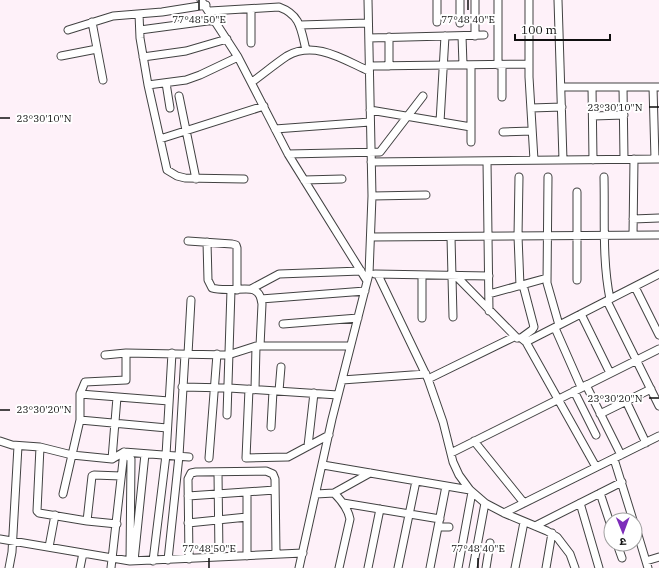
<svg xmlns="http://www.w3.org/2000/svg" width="659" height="568" viewBox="0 0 659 568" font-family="'IBM Plex Serif','Noto Sans Devanagari',serif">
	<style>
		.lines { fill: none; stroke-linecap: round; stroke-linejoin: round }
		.minor-casing { stroke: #424242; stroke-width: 9 }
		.minor { stroke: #fff; stroke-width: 7 }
		.ticks { fill: none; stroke: #0f0f0f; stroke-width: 1.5 }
		.ticks-label { font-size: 10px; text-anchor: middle; fill: #0f0f0f; stroke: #fff; stroke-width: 4; stroke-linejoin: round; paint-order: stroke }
	</style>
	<rect width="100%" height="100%" fill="#fef1f9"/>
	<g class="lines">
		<defs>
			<path id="minor" d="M201,0L238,57L288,154L367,281
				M437,0V22
				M475,0V36
				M498,0V65
				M529,0V77L534,160
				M558,0L563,160
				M251,9V43
				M210,11L279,7C301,15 301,30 306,50
				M139,14L140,38L148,85L167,170L177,176L185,178L244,179
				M92,22L103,80
				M460,23V0
				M300,25L368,23
				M68,30L113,16L162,12L206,5
				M140,30L215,20
				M462,36L463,65
				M389,37V66
				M369,38L484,35
				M61,56L97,49
				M143,57L186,51L227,39
				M369,66L529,64
				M252,82C263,74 275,64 287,56C315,40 344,60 369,71
				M166,83L170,108
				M148,85L186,80L200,75L238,57
				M561,87H659
				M592,87L593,160
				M623,87L624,159
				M653,87L655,159
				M179,96L196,179
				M502,97V65
				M531,108L562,107
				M370,110L471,127
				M593,116L624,115
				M440,122L445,36
				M275,129L370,122
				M503,132L532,131
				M160,139L264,106
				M471,142V65
				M288,154L380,152L423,96
				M487,161L489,311
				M371,162L659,159
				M519,177L518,236L520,286
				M548,177L547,283L559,325
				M604,177C605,218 602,260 610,299
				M304,180L342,179
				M372,196L426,195
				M633,219L659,218
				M633,235L634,159
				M371,237L659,235
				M451,237L453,317
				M188,241L232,244L236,245L237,248V290
				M207,242L208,280L212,288C224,292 248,287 254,290C260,293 261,298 262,304L260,346
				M375,274L489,276
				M378,275L428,379L443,422L453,462L459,475L470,490L485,503L504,513L547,531L557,537L570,554L575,568
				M456,276L517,338
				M577,280V192
				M635,287L659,335
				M251,289L279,274L361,271
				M489,294L547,278
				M261,299L365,291
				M607,301L659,406
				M581,314L610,373
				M422,318V276
				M283,324L358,318
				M555,328L581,387
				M521,338L532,330L534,327L523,285
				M526,342L659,274
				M188,354L191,300
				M105,355L126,353L228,355L256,346H350
				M428,379L514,337L521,338L526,342L596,467
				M342,380L426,374
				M586,385L621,455
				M182,387L229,388L338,395
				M249,389L246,458L288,457L329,435
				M255,389L256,346
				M279,391L281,367
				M574,391L596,435
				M80,394L169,401
				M626,401L646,443
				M600,414L651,389
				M227,415L231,290
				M80,420L167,428
				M271,427L273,391
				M0,441L12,445L40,447L72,455L112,459L124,452L189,457
				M474,441L524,503
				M308,446L314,393
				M40,447L37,511L39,513L87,521L117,524
				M124,452L131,459L130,561
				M451,453L659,349
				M209,458L217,354
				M112,459L117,397
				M614,459L633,520
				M323,465L470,490
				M218,472L219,557
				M334,493C341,500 348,508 350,519L339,568
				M600,493L611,526
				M63,494L80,420V394L85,382L126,380V353
				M316,494L334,493L370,473
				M188,496L275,490
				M343,503L440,519
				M580,503L599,568
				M504,513L659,436
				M87,521L92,476L94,475L121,476
				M188,523L247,517
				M635,525L648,568
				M535,526L622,482
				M438,527H449
				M0,539L130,561L303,553
				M617,544L622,558
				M49,547L55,515
				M247,556V492
				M189,559L188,479L191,473L196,472L266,471L273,474L275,479L276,554
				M168,560L179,456L185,354
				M134,561L145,454
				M153,561L166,455L172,353
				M646,561L659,557
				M9,568L12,552L18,446
				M80,568L83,553
				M111,568L124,452
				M299,568L332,419L369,274L372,196L368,0
				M368,568L380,509
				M398,568L416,481
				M430,568L446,486
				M458,568L472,492
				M473,568L485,503
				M486,568L490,543
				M515,568L524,522
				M546,568L552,533"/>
		</defs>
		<use href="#minor" class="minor-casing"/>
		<use href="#minor" class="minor"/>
	</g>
	<path class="ticks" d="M199,0V10M468,0V10M649,107H659M0,118H10M649,398H659M0,410H10M209,558V568M478,558V568"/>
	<g class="ticks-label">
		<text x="199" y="23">77°48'50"E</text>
		<text x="468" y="23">77°48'40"E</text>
		<text x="615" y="111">23°30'10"N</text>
		<text x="44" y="122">23°30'10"N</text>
		<text x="615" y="402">23°30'20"N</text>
		<text x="44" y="413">23°30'20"N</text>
		<text x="209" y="552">77°48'50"E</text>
		<text x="478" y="552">77°48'40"E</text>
	</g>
	<g transform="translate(623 532) rotate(179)"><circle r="19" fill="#ffffff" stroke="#9f9f9f"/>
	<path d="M0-3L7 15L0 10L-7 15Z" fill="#7d2cba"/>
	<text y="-6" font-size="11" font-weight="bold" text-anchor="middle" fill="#0f0f0f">उ</text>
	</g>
	<path d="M515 34v6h95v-6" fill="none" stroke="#0f0f0f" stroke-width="2"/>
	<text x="521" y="34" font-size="12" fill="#0f0f0f" stroke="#ffffff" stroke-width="3" paint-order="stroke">100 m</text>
</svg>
